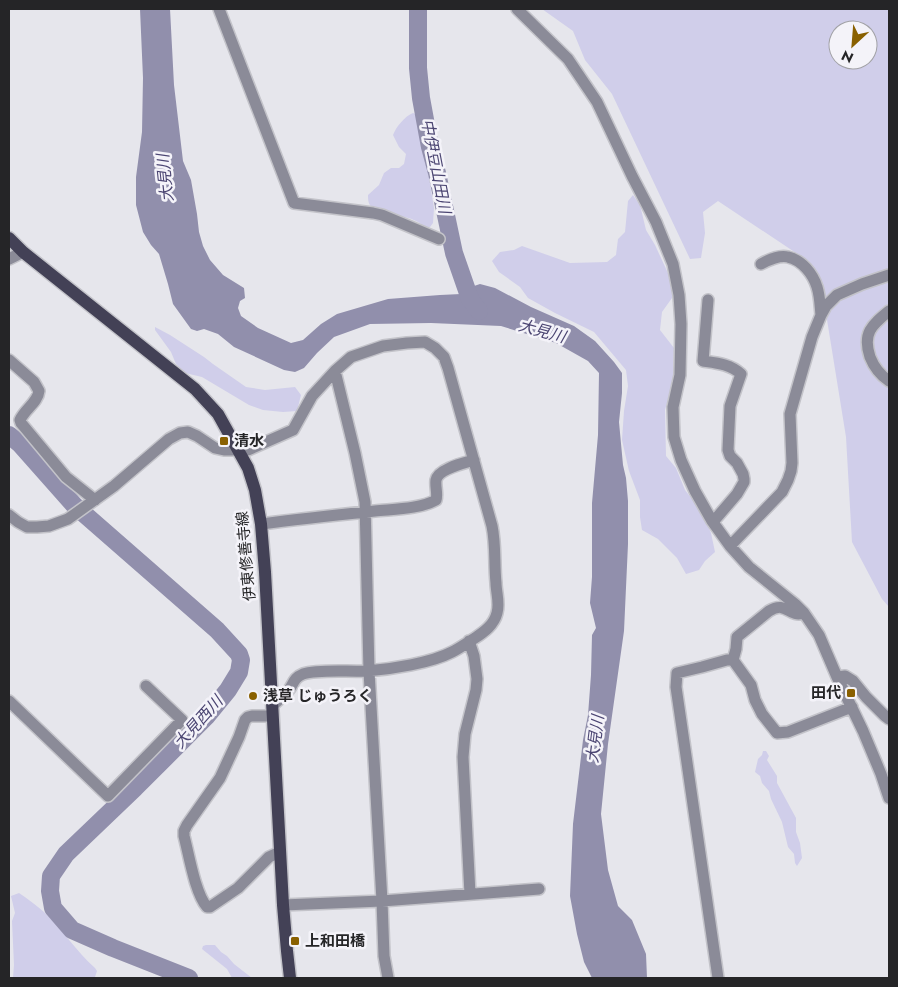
<svg xmlns="http://www.w3.org/2000/svg" width="898" height="987" viewBox="0 0 898 987" font-family="Jost,'Noto Sans JP',sans-serif">
	<style>
		.green { fill: #d0ceea; fill-rule: evenodd }
		.water { fill: #918fac }
		.lines { fill: none; stroke-linecap: round; stroke-linejoin: round }
		.river { stroke: #918fac; stroke-width: 18 }
		.minor-casing { stroke: #c3c3c9; stroke-width: 14 }
		.major-casing { stroke: #c3c3c9; stroke-width: 15 }
		.minor { stroke: #8b8b98; stroke-width: 11 }
		.major { stroke: #434156; stroke-width: 12 }
		.poi-dot { fill: #896000; stroke: #f4f3f9; stroke-width: 2 }
		.labels { text-anchor: middle; dominant-baseline: central; stroke-width: 5; stroke-linejoin: round; paint-order: stroke }
		.poi-label { font-size: 15px; font-weight: bold; fill: #252527; stroke: #f4f3f9; text-anchor: start }
		.street-label { font-size: 15px; fill: #252527; stroke: #f4f3f9 }
		.water-label { font-size: 16px; font-style: italic; fill: #4b4572; stroke: #f4f3f9 }
	</style>
	<rect width="100%" height="100%" fill="#e6e6ec"/>
	<path class="green" d="M542,9H889V607L882,599L852,542L846,437L823,295L819,275L808,261L718,201L703,212L705,233L701,258L690,259L612,94L585,60L573,31ZM838,30H868V60H838Z
		M413,113L419,116L423,125V132L425,148L430,164L428,172L434,208L433,223L430,227C424,228 422,224 416,221C403,214 386,216 374,209C368,205 368,200 368,195L379,185L384,173L391,168H399L404,164L406,154L399,147L393,135C396,127 405,116 413,113Z
		M633,195L640,205L646,230L655,245L673,284L672,298L662,312L660,330L674,348L673,365L675,374L665,410L666,456L676,468L685,490L702,512L711,533L715,552L705,561L699,570L686,574L677,558L658,539L642,530L640,517V500L629,471L622,440L624,411L628,386L626,370L594,332L555,313L528,298L520,287L499,272L492,261L500,252L514,250L522,246L570,263L607,262L616,255L618,239L625,232L628,201Z
		M155,327L170,335L204,357L213,364L246,387L265,390L295,387L301,395L297,411L283,412L263,410L249,405L202,377L185,373L176,364L171,352L155,330Z
		M763,751H766L769,756L767,760L777,776V783L783,794L796,818V832L800,843L802,858L797,866L795,863L794,854L788,847L782,822L771,799L769,791L762,783L760,776L755,772L758,759L762,755Z
		M19,893C28,899 36,905 44,912C62,929 76,951 95,968L97,971L95,977L91,978H13L14,965L12,921L15,913L11,896Z
		M206,945H215L221,952L227,956L234,964L252,978H232L227,969L202,949L203,946Z"/>
	<path class="water" d="M140,9H170L174,85L183,161L191,180L197,214L199,232L203,246L210,260L223,275L244,288L245,298L240,301L238,308L241,316L258,328L291,343L303,340L321,324L337,314L388,299L440,295L461,294L474,286L480,284L495,288L531,307L574,326L595,341L614,362L622,373V393L619,422L623,465L626,478L628,501V544L624,631L608,744L601,814L608,870L618,906L632,920L646,954L647,978H592L584,962L577,934L570,896L573,824L583,740L588,715L591,675L592,635L596,628L590,603L592,577V503L598,435L599,373L588,361L556,343L501,326L431,323L370,324L334,337L317,353L304,368L295,372L284,370L234,347L218,334L204,329L197,331L191,329L173,304L168,284L159,254L151,245L143,232L136,205V177L142,132L143,78Z"/>
	<g class="lines">
		<path class="river" d="M418,9V68L421,98L430,147L437,173L454,253L470,299L479,311
			M9,435L20,444L74,505L217,630L239,654L241,660L239,672L228,690L206,717L135,788L66,854L51,876L50,891L53,908L72,930L113,948L189,978"/>
		<defs>
			<path id="minor" d="M219,9L294,203L373,213L382,215L439,239
				M517,9L568,59L597,102L632,176L656,222L673,264L679,295L681,324L680,375L673,407L674,437L681,460L695,491L712,521L730,546L749,567L795,604L804,613L819,635L837,677L863,731L881,774L889,798
				M9,259L23,252
				M761,264C768,260 780,255 788,257C802,260 813,274 817,287C820,296 820,306 821,315
				M708,300L703,361C717,363 730,364 741,374L730,406L728,450L730,456L737,463L743,474L744,479V482L737,494L713,522
				M889,311C872,325 862,333 870,357C874,367 880,375 889,381
				M9,360L34,382L39,391C38,402 25,409 20,420L21,423L66,477L95,500
				M335,371L355,453L365,502L369,671L382,901L539,889
				M9,515L18,522L27,527H37L49,526L68,519L114,486L169,439L180,433L188,432L197,436L215,448L224,450H248L293,430L312,396L335,371L351,357L383,346L407,343L425,342L435,348L444,357L448,368L492,526C496,545 494,564 496,583C496,592 500,603 497,613C494,625 484,632 475,638C468,642 460,648 452,652C431,663 392,669 367,671C349,672 319,669 303,674C293,678 294,684 288,691C284,696 277,701 272,706
				M261,524C299,519 337,515 375,511C394,509 420,509 436,500C438,494 435,487 436,480C438,469 464,463 474,460
				M730,546L782,492L788,480L791,471L792,463L790,414L812,337L821,315L826,306L837,295L862,284L889,275
				M469,641L474,656L477,679L476,690L465,734L463,757L470,894
				M733,660L736,649L737,637L769,611C787,600 788,618 804,613
				M837,677L845,676L853,681L866,697L885,716L889,719
				M9,701L108,796L182,720L146,686
				M272,716H252L248,717L245,720L239,737L220,778L187,825L184,831V836C189,855 195,893 207,907H210L238,888L269,857L280,852
				M283,905L382,901L384,956L388,978
				M718,978L683,735L676,687L677,673L702,667L727,660H733L751,685L755,700L762,714L777,733L788,732L852,707"/>
			<path id="major" d="M9,238L23,252L195,389L218,414L248,468L255,490L261,524L265,572L283,905L287,951L290,978"/>
		</defs>
		<use href="#minor" class="minor-casing"/>
		<use href="#major" class="major-casing"/>
		<use href="#minor" class="minor"/>
		<use href="#major" class="major"/>
	</g>
	<g class="poi-dot">
		<rect x="219" y="436" width="10" height="10" rx="2.5"/>
		<rect x="846" y="688" width="10" height="10" rx="2.5"/>
		<circle cx="253" cy="696" r="5"/>
		<rect x="290" y="936" width="10" height="10" rx="2.5"/>
	</g>
	<g class="labels">
		<g class="poi-label">
			<text x="234" y="441">清水</text>
			<text x="841" y="693" text-anchor="end">田代</text>
			<text x="263" y="696">浅草 じゅうろく</text>
			<text x="305" y="941">上和田橋</text>
		</g>
		<g class="street-label">
			<text transform="translate(246 556) rotate(-95)">伊東修善寺線</text>
		</g>
		<g class="water-label">
			<text transform="translate(436 166) rotate(79)">中伊豆山田川</text>
			<text transform="translate(165 178) rotate(-96)">大見川</text>
			<text transform="translate(542 331) rotate(15)">大見川</text>
			<text transform="translate(198 722) rotate(-48)">大見西川</text>
			<text transform="translate(595 739) rotate(-83)">大見川</text>
		</g>
	</g>
	<rect width="898" height="987" fill="none" stroke="#252527" stroke-width="20"/>
	<g transform="translate(853 45) rotate(206)"><circle r="24" fill="#f4f3f9" stroke="#a1a1a5"/>
	<path d="M0-4L9 19L0 12L-9 19Z" fill="#896000"/>
	<text y="-8" font-size="14" font-weight="bold" text-anchor="middle" fill="#252527">N</text>
	</g>
</svg>
